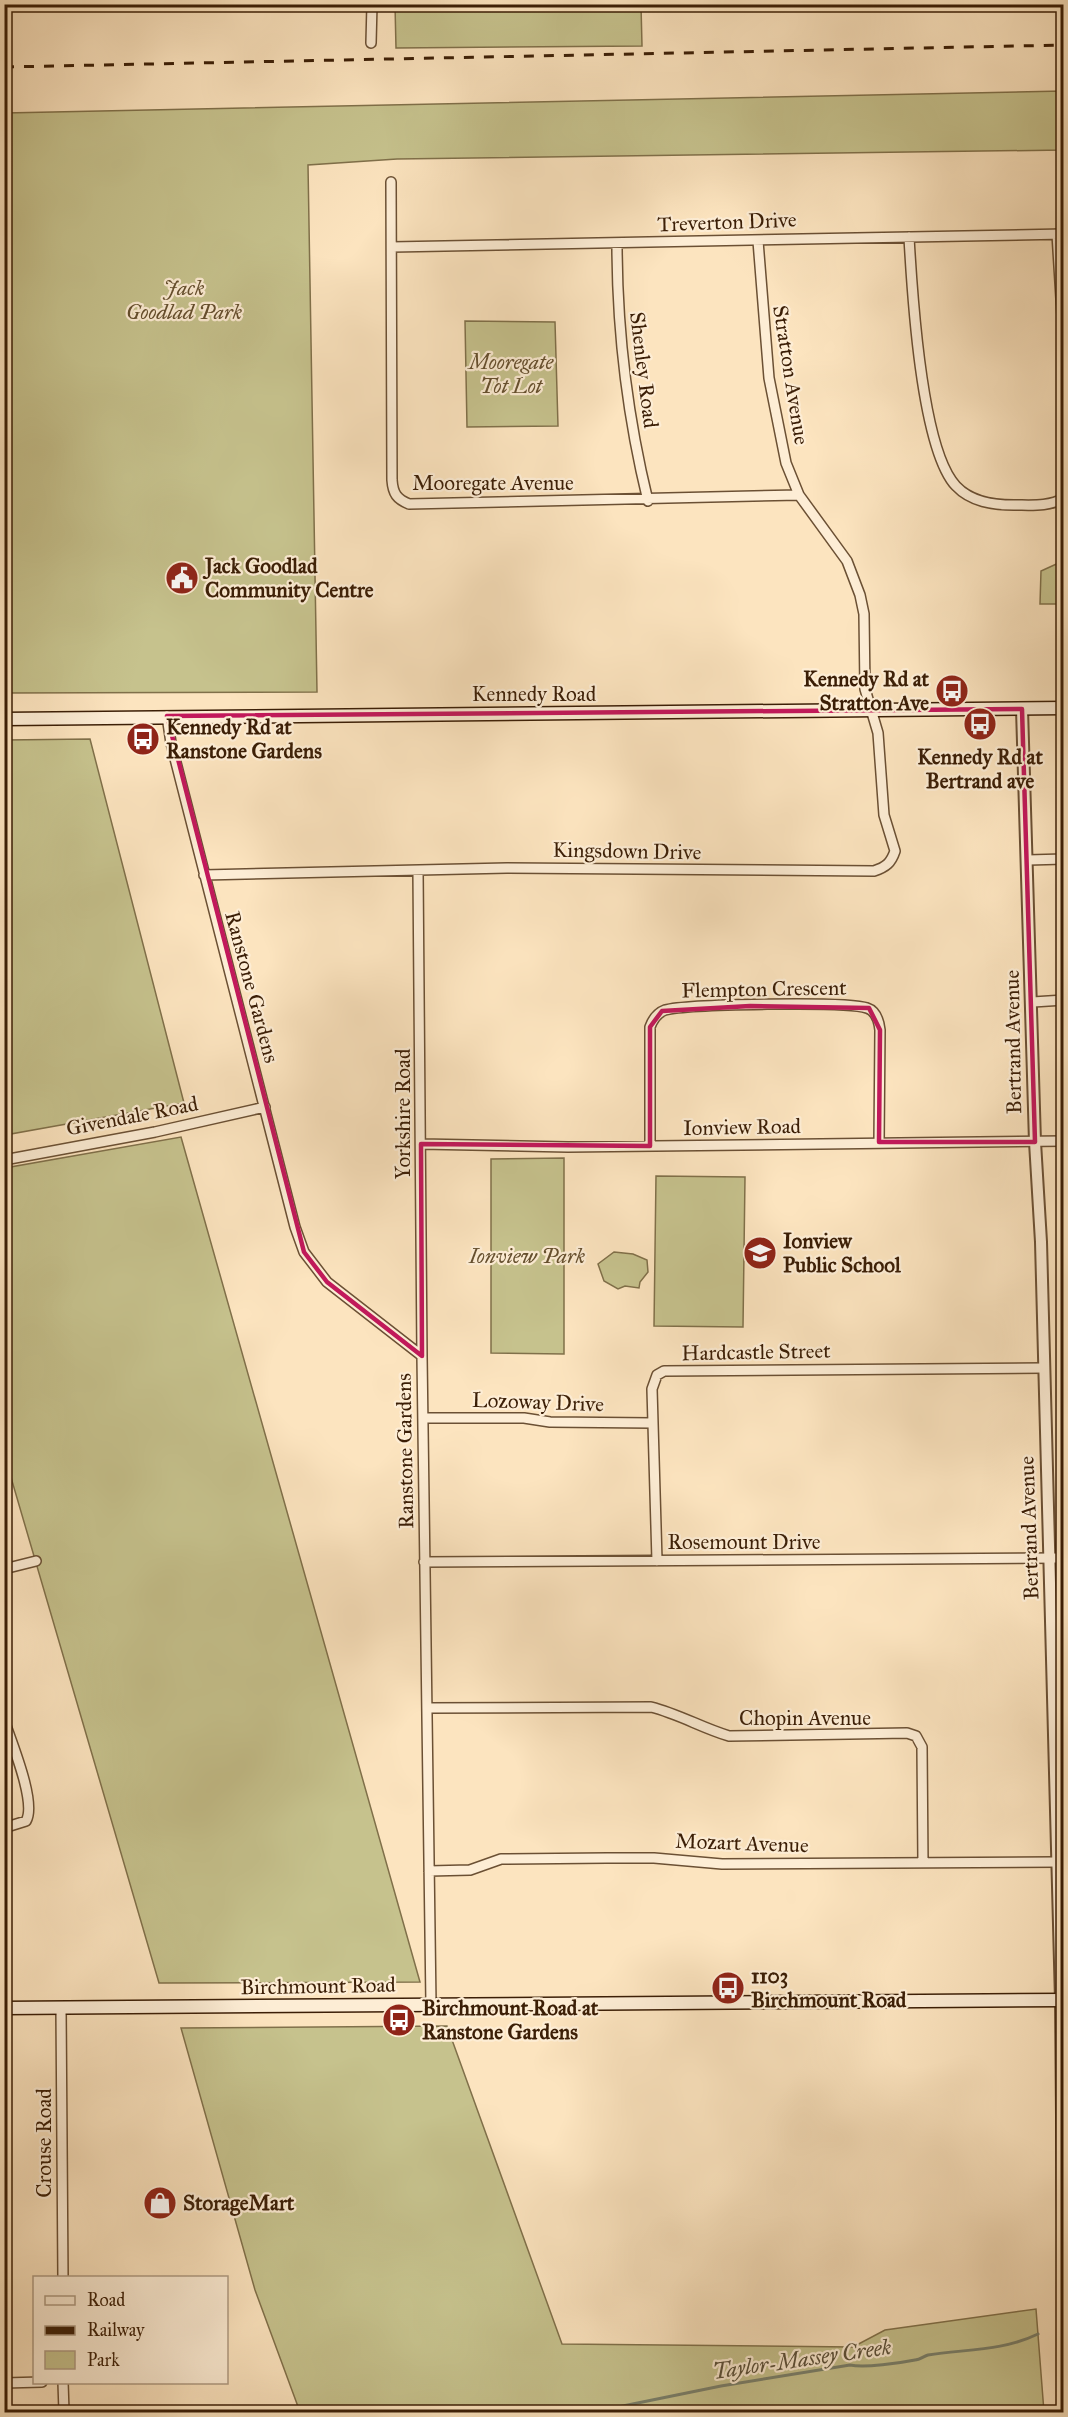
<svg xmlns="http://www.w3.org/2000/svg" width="1068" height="2417" viewBox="0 0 1068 2417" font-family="'IM FELL Great Primer',serif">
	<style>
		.green { fill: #c6c28d; stroke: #80704a; stroke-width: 1.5 }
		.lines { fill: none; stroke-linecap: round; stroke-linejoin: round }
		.stream { stroke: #787f6b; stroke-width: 3 }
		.minor-casing { stroke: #6b5034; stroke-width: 12 }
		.tertiary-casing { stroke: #6b5034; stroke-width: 14 }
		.secondary-casing { stroke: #3b1e06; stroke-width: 15 }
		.minor { stroke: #fdedd5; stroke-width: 9 }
		.tertiary { stroke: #fdedd5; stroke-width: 10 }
		.secondary { stroke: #fdedd5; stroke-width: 12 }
		.rail { stroke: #3b1e06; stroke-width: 3; stroke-dasharray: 10 10; stroke-linecap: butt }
		.marked { fill: none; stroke: #c2185b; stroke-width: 4.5; stroke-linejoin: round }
		.labels { text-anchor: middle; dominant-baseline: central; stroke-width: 4.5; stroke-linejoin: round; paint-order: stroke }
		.street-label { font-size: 21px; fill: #3b1e06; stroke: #fdedd5 }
		.park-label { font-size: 21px; font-style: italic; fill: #654f2e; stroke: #fdedd5 }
		.poi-label { font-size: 21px; font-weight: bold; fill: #3b1e06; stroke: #fdedd5; text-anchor: start }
		.water-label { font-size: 22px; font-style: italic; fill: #594e38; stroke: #fdedd5 }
	</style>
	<rect width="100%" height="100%" fill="#fce4bf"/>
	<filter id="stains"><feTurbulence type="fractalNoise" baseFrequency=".00333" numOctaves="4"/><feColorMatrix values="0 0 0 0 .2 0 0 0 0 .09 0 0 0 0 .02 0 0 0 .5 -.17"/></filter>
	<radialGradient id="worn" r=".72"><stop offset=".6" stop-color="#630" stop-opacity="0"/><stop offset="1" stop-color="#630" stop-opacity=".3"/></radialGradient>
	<path class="green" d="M395,5H641L642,46L396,48Z
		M1063,91V150L397,159L308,165L317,692L5,693V113Z
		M465,321L555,322L558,426L467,427Z
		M1063,561V604H1040L1041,571Z
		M90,739L184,1103L5,1135V740Z
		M181,1137L420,1982L159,1983L5,1457V1168Z
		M564,1158V1354L491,1353V1159Z
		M656,1176L745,1177L743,1327L654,1326Z
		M614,1252L633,1254L647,1260L648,1272L640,1282L639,1288L625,1286L618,1289L604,1281L598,1264Z
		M447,2026L562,2344L853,2347L885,2330L1036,2309L1044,2412H300L255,2290L181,2028Z"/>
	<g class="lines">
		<path class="stream" d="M568,2412L613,2408L721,2386L850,2365C865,2368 900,2363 915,2360C920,2360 924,2356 928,2355C966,2349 1003,2351 1038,2334"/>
		<defs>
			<path id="minor" d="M371,43L372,4
				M391,182L392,480C393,494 397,499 409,504L799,495
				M1057,234L1064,347
				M909,237C912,291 921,449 956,486C971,502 993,505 1014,505C1031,505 1049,507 1064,498
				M617,243C617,331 627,415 648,501
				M392,247L1064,234
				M167,716L171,743L295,1227L304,1252L327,1282L422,1356
				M1028,860L1064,859
				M418,871L422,1356L431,2004
				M204,875L507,868L874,871C886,867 891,863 895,851L884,815L878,733L865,689L864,614L860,595L847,561L799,495L786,463L769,378L758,241
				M1033,1002L1064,1000
				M421,1144L568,1147L1064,1141
				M650,1146V1027C653,1019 657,1013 665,1010C687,1004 848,1001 867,1008C876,1011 879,1021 880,1030L879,1142
				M4,1160L155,1132L265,1107
				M423,1418H524L550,1422L652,1423
				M657,1561L652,1389L657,1375L664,1371L1044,1368
				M424,1562L1064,1558
				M4,1569L36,1561
				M427,1708L651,1707C679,1714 702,1728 729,1736L907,1733L916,1736L922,1747L923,1863
				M4,1720C11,1741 37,1803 26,1821L10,1826L4,1823
				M429,1871L470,1870L501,1859L607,1858H654L722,1864L1057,1862
				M61,2008L63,2278
				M63,2382L64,2412
				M4,2383L42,2382"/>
			<path id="tertiary" d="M1022,709L1035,1142L1041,1242L1061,2000L1064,2346"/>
			<path id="secondary" d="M4,719L1064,708
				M4,2008L1064,2000"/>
		</defs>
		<use href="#minor" class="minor-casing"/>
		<use href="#tertiary" class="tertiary-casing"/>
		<use href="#secondary" class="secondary-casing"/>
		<use href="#minor" class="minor"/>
		<use href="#tertiary" class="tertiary"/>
		<use href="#secondary" class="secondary"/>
		<path class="rail" d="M4,67L1064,45"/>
	</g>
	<path class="marked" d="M1022,709L1035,1142H879L880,1030L869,1008L750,1006L662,1011L650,1027V1146L421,1144L422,1356L327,1282L304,1252L167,716Z"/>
	<defs>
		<symbol id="civic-disc" viewBox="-11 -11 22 22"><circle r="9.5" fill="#8f2418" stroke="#fdedd5"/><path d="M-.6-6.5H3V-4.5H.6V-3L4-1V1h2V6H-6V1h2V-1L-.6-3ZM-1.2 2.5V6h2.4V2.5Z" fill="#fff"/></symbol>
		<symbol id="bus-disc" viewBox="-11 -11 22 22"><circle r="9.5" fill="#8f2418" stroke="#fdedd5"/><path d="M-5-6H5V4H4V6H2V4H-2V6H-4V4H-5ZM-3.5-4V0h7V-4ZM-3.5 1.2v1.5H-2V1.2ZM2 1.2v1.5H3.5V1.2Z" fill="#fff"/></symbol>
		<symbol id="school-disc" viewBox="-11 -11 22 22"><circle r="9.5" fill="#8f2418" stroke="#fdedd5"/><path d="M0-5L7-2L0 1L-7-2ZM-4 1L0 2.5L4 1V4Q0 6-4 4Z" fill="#fff"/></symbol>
		<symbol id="shop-disc" viewBox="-11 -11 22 22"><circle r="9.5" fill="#8f2418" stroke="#fdedd5"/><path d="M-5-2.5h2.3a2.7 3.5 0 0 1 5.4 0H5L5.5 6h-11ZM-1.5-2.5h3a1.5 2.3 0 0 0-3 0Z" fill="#fff"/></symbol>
	</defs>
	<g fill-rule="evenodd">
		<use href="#civic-disc" x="163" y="559" width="38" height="38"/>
		<use href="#bus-disc" x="933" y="672" width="38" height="38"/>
		<use href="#bus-disc" x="961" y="705" width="38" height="38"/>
		<use href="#bus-disc" x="124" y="720" width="38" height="38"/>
		<use href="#school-disc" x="741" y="1234" width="38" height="38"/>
		<use href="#bus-disc" x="709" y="1969" width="38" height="38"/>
		<use href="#bus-disc" x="380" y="2001" width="38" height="38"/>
		<use href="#shop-disc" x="141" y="2184" width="38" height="38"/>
	</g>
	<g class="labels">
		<g class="street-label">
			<text transform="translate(727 222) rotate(-2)">Treverton Drive</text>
			<text transform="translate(644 370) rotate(83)">Shenley Road</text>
			<text transform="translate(791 375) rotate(81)">Stratton Avenue</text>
			<text x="493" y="483">Mooregate Avenue</text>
			<text x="534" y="694">Kennedy Road</text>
			<text transform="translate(627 851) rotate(1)">Kingsdown Drive</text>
			<text transform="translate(252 987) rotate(75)">Ranstone Gardens</text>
			<text transform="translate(764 989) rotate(-1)">Flempton Crescent</text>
			<text transform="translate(1013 1042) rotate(-91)">Bertrand Avenue</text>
			<text transform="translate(403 1114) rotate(-90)">Yorkshire Road</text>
			<text transform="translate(132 1116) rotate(-11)">Givendale Road</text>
			<text transform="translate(742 1127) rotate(-1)">Ionview Road</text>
			<text transform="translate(756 1352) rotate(-1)">Hardcastle Street</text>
			<text transform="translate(538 1402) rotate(2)">Lozoway Drive</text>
			<text transform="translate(405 1451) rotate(-91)">Ranstone Gardens</text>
			<text transform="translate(1029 1528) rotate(-92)">Bertrand Avenue</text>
			<text x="744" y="1542">Rosemount Drive</text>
			<text x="805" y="1718">Chopin Avenue</text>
			<text transform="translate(742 1843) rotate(2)">Mozart Avenue</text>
			<text transform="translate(318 1986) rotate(-1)">Birchmount Road</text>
			<text transform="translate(44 2143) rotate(-90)">Crouse Road</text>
		</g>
		<g class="park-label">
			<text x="184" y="288">Jack<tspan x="184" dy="24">Goodlad Park</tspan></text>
			<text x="511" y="362">Mooregate<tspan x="511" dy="24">Tot Lot</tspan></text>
			<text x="527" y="1256">Ionview Park</text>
		</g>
		<g class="poi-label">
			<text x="205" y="566">Jack Goodlad<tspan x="205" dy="24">Community Centre</tspan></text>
			<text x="929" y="679" text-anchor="end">Kennedy Rd at<tspan x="929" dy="24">Stratton Ave</tspan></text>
			<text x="166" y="727">Kennedy Rd at<tspan x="166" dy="24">Ranstone Gardens</tspan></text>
			<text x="980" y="757" text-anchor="middle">Kennedy Rd at<tspan x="980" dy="24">Bertrand ave</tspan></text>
			<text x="783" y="1241">Ionview<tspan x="783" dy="24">Public School</tspan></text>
			<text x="751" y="1976">1103<tspan x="751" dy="24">Birchmount Road</tspan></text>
			<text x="422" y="2008">Birchmount Road at<tspan x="422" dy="24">Ranstone Gardens</tspan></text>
			<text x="183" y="2203">StorageMart</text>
		</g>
		<g class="water-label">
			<text transform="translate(802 2359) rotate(-8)">Taylor-Massey Creek</text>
		</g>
	</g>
	<rect width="1068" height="2417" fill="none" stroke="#fce4bf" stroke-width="24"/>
	<rect x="6" y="6" width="1056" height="2405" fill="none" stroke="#3b1e06" stroke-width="3"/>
	<rect x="12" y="12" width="1044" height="2393" fill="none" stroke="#3b1e06" stroke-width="1.5"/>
	<rect x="33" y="2276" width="195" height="108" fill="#fdedd5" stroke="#af9a82" stroke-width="1.5"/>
	<rect x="45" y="2296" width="30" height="9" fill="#fdedd5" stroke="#af9a82" stroke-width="1.5"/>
	<text x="87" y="2306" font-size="18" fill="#3b1e06">Road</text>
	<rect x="45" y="2326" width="30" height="9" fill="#3b1e06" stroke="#af9a82" stroke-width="1.5"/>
	<text x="87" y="2336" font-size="18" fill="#3b1e06">Railway</text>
	<rect x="45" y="2351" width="30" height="18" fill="#c6c28d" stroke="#af9a82" stroke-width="1.5"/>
	<text x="87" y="2366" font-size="18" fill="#3b1e06">Park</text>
	<rect width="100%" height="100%" filter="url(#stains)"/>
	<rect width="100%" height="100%" fill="url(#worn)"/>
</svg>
